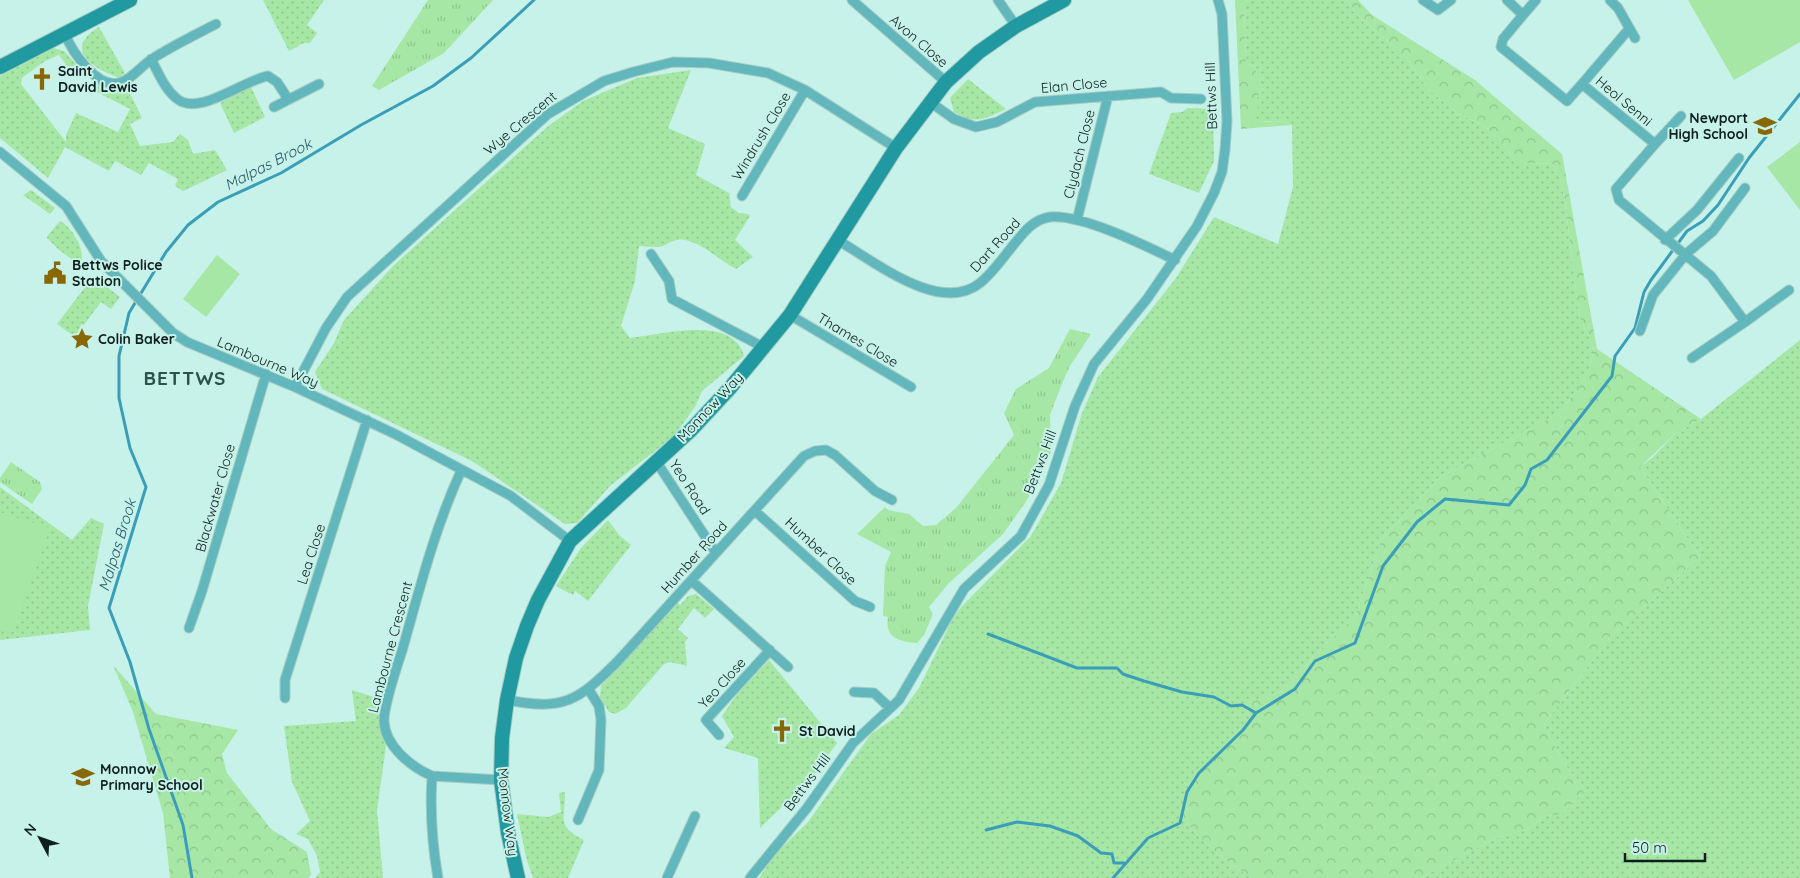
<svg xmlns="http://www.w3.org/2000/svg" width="1800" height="878" viewBox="0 0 1800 878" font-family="Quicksand,sans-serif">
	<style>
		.grass { fill: url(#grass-dots) }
		.forest { fill: url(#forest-crowns) }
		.park { fill: url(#park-tufts) }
		.pitch { fill: #a6e7a6 }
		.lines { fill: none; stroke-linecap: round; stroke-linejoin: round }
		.stream { stroke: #3a9eb9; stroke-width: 3 }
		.street-casing { stroke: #a5ccc4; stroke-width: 11 }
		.secondary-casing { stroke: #a5ccc4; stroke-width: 16 }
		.street { stroke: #62b7bc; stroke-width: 9 }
		.secondary { stroke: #2099a0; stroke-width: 14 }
		.labels { text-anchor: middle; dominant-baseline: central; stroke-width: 4; stroke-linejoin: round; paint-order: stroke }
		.street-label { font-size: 14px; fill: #0e1f1c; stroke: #c6f2e9 }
		.poi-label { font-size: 14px; font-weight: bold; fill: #0e1f1c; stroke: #c6f2e9; text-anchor: start }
		.water-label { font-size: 15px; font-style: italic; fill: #245a69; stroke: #c6f2e9 }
		.district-label { font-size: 19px; font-weight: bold; letter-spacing: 1px; fill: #2b534c; stroke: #c6f2e9 }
	</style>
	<defs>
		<pattern id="grass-dots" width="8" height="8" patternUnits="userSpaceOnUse" patternTransform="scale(1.25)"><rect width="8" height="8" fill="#a6e7a6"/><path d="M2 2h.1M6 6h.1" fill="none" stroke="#8ec68e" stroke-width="1.8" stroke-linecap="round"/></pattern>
		<pattern id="forest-crowns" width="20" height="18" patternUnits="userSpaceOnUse" patternTransform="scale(1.25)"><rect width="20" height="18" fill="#a6e7a6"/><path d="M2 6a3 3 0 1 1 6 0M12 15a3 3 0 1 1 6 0" fill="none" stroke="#8ec68e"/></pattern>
		<pattern id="park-tufts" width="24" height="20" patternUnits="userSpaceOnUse" patternTransform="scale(1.25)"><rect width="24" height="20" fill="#a6e7a6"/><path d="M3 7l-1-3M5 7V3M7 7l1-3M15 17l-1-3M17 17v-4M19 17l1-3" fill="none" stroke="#8ec68e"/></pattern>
	</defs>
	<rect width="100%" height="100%" fill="#c6f2e9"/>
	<path class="grass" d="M263,0H324L307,25L317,33L310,43H304L289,51Z
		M1244,0H1347L1363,21L1402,52L1428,89L1456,112L1484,126L1506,146L1515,163L1553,164L1560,178L1565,202L1579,316L1594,348L1589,371L1561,412L1440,477L1381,540L1355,617L1330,640L1280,692L1243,705L1256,713L1181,817C1203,841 1224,862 1252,878H759L776,853L808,822L871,734L899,715L919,688L952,620L962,606L1031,536L1061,483L1082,413L1098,377L1176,278L1214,217L1278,244L1293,187L1292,125C1280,117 1264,124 1250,120L1256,99L1263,90L1254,66L1246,63Z
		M99,27L125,73L120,78C93,69 62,49 99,27Z
		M54,48L64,51L83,72L76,78L59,55L45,61L22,78L21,84L66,142V135L76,113L118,132L130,109L91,89L95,81L117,90L126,85L142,118L130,124L140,146L173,142L180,134L188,140L193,154L215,150L227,170L183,191L175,186L178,179L149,163L141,175L115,161L109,171L65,147L48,178L0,138V76Z
		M691,70L668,128L705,144L696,175L729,193L731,207L739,213L748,214L750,216L735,240L753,257L736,269C719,260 704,244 685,240C676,238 670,243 663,246C656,248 646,246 639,246L635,281L621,326L630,338C662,335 733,314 744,356L702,391L695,407L674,436L610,486L577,523L565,524L472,461L322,389L315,372L334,343L344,320L393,266L547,127L583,101L637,78Z
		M968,79L1006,109C984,119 976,125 954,112L950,98Z
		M251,87L265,117L234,133L220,103Z
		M1188,108L1213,109L1214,161L1199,193L1149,174L1171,113L1182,112Z
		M31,190L55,208L50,214L23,195Z
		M60,221C73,228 87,251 80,265L59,250L47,238L48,235Z
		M98,280L120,297L111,309L101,302L75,337L57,324L89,282Z
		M1800,340V878H1420L1496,838L1528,829L1546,816L1562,814L1585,790L1563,762L1544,724L1611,636L1700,557L1640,467L1653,457L1676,433L1701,419Z
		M0,487L72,540L91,518L104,524L88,606L90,630L0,640Z
		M608,520L620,536L631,545L588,601L575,591L573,595L556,586L581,548Z
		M696,594L714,609L705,618L694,608L678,629L688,638L685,642L687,666L670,662L664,664L626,708L615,714L609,712L600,697L601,686L678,603L680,605L688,596Z
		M769,660L837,743L811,779L760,828L758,758L724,748L734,737L722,716L738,693Z
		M352,690L383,700L380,729L386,746L377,810L383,878H315L320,872L317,856L308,839L296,834L310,821L292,782L284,726L356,721Z
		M565,792C565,820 556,826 584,840L568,878H533L527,861L517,814L548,817L561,812L559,793Z"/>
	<path class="forest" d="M1235,0H1244L1246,63L1254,66L1263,90L1256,99L1258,110L1250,119C1264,125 1280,117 1292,125L1241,129Z
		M1347,0H1358L1372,15L1475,80L1562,154L1597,349L1701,419L1676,433L1640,467L1700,557L1611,636L1544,724L1563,762L1585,790L1562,814L1546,816L1528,829L1496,838L1420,878H1252C1224,862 1203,841 1181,817C1183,809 1184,801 1187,794C1196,768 1237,737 1256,713L1242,705L1280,692L1330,640L1355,617L1381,540L1440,477L1561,412L1589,371L1594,348L1579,316L1565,202L1560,178L1553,164L1515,163L1506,146L1484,126L1456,112L1428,89L1402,52L1363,21Z
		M113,665L156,714L238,730L222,754L227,773L271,829L307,852L311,875L308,878H170L163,813L133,712Z"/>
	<path class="park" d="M428,0H493L444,53L379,90L372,86Z
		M1070,329L1091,334L1070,366L1063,381L1050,415L1051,452L1027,500L1003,534L949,583L929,607L933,614L924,635L917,643C900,642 884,638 888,617L883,616L885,566L891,552L857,534L885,507L888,510L909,514L923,526L936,525L956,508L1014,435L1004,413L1016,389L1049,368Z
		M11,462L40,482L42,489L32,504L0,482V478Z"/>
	<path class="pitch" d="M1688,0H1800V42L1734,80Z
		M1800,142V210L1767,167Z
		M217,255L240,274L206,317L183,299Z
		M0,512L50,528L13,632L0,627Z"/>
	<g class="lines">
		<path class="stream" d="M988,634L1077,668H1117L1123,674L1144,681L1182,692L1214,697L1231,706L1242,705L1256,713
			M986,830L1017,822L1050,826L1078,836L1101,853L1112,854L1114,863H1124
			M192,878L183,825L149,729L130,662L109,608L146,487L130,448L119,398V356L129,313L166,252L188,225L218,202L281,173L361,125L433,86L471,58L534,0
			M1113,878L1148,838L1180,823L1187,792L1199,773L1243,730L1256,713L1295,689L1315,661L1355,643L1383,566L1417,522L1445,499L1509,505L1525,485L1531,469L1547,460L1612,376L1615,356L1635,328L1644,292L1651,280L1687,231L1703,221L1718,205L1749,158L1800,94"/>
		<defs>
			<path id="street" d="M852,0L946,82
				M998,0L1016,26
				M1423,0L1438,10L1451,0
				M1507,0L1523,15L1503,39L1501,47L1567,101L1582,84L1655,144L1616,189L1619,200L1711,276L1745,322L1692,358
				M1610,0L1618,8L1635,38
				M1523,15L1536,0
				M65,34C72,51 98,92 122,82C133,78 142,65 152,59C172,46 195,35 216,24
				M151,59C158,72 164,88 176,98C198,118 243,80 268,76L277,82L288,99
				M1582,84L1629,29
				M930,102L954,119L976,127L997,122L1035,102L1161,92L1171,98L1201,99
				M274,107L319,84
				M1655,144L1681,116
				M0,152L66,206L101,261L173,333L187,342L295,387L395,434L511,496L570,541
				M742,196L805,90
				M1077,220L1108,96
				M1665,240L1697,210L1739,158
				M839,241C874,261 940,315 980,283C993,273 1004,256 1015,243C1024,232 1034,219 1050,217C1082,214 1146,246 1175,260
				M651,254L669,281L672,299L763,347
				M790,315L911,387
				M1745,322L1789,290
				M1640,331L1653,295L1686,254L1713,231L1745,188
				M295,387L326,328L347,297L548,114L604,81L633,72L673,62L709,63L768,73L805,90L896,148
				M656,461L716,553
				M461,471C434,530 420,588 402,651C397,666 384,707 384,721C385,746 411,767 432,776L501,780
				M755,511L855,601L870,607
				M692,581L788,667
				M189,628L202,591L266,374
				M854,692L874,693L890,708
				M285,698V680L367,420
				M507,700C564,711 578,701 618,661L804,456L815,451L826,450L835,455L875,491L892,500
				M719,735L706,720L770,650
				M432,776C430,810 432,844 438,878
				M578,820L599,770L601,720L599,706L589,690
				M667,878L695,816
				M750,878L807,808L853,743L899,700L964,589L1021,536L1049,485L1075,406L1094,364L1147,299L1197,226L1214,193L1222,172L1225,150L1227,121L1222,14L1218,0"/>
			<path id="secondary" d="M0,67L130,0
				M518,878L508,833L501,780L502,738L507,700L516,658L527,626L538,600L570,541L692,429L730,388L790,315L896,148L946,82L979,52L1016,26L1064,0"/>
		</defs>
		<use href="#street" class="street-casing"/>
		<use href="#secondary" class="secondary-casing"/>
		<use href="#street" class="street"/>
		<use href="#secondary" class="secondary"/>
	</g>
	<defs>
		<symbol id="church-bare" viewBox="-9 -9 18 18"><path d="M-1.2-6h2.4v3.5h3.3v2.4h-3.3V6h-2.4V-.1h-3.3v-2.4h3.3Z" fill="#876804" stroke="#c6f2e9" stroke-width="2.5" paint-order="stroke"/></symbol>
		<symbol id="school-bare" viewBox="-9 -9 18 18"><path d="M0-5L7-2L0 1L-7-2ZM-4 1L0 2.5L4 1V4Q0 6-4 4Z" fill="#876804" stroke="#c6f2e9" stroke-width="2.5" paint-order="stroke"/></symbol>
		<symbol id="civic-bare" viewBox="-9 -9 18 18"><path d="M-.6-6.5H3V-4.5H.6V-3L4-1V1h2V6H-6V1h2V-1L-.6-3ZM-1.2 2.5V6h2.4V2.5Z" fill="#876804" stroke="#c6f2e9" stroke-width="2.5" paint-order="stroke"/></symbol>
		<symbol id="sight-bare" viewBox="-9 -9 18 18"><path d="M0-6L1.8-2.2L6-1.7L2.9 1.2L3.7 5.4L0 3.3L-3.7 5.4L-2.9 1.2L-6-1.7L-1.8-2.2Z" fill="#876804" stroke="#c6f2e9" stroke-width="2.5" paint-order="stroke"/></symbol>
	</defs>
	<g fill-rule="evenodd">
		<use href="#church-bare" x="26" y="63" width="32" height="32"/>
		<use href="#school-bare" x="1749" y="110" width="32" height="32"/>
		<use href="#civic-bare" x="39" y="257" width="32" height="32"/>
		<use href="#sight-bare" x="66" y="323" width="32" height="32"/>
		<use href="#church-bare" x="766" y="715" width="32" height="32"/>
		<use href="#school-bare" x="67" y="761" width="32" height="32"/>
	</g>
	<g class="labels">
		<g class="street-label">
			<text transform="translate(919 41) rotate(41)">Avon Close</text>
			<text transform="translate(1074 85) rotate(-5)">Elan Close</text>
			<text transform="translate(1211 96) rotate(-92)">Bettws Hill</text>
			<text transform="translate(1624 101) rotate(40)">Heol Senni</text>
			<text transform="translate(520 123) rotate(-40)">Wye Crescent</text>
			<text transform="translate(761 136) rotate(-59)">Windrush Close</text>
			<text transform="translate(1079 154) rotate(-76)">Clydach Close</text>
			<text transform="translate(995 245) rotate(-48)">Dart Road</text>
			<text transform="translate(858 340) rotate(31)">Thames Close</text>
			<text transform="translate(268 362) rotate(23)">Lambourne Way</text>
			<text transform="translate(710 407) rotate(-47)">Monnow Way</text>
			<text transform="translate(1040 462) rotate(-69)">Bettws Hill</text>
			<text transform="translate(690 487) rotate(57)">Yeo Road</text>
			<text transform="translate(215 498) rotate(-74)">Blackwater Close</text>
			<text transform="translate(821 551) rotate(43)">Humber Close</text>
			<text transform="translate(311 554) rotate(-72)">Lea Close</text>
			<text transform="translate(694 557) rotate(-48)">Humber Road</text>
			<text transform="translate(390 647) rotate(-75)">Lambourne Crescent</text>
			<text transform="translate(722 683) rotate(-48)">Yeo Close</text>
			<text transform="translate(807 782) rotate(-53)">Bettws Hill</text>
			<text transform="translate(508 812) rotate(83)">Monnow Way</text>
		</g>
		<g class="poi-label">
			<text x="58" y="71">Saint<tspan x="58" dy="16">David Lewis</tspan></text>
			<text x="1748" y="118" text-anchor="end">Newport<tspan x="1748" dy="16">High School</tspan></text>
			<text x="72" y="265">Bettws Police<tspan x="72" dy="16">Station</tspan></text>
			<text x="98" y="339">Colin Baker</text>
			<text x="799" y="731">St David</text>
			<text x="100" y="769">Monnow<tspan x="100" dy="16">Primary School</tspan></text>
		</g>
		<g class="water-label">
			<text transform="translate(268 164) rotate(-27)">Malpas Brook</text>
			<text transform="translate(117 545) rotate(-73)">Malpas Brook</text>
		</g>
		<g class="district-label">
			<text x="185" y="378">BETTWS</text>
		</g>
	</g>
	<g transform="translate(40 838) rotate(311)" stroke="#c6f2e9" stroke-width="4" paint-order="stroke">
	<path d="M0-4L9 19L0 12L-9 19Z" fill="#0e1f1c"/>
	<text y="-8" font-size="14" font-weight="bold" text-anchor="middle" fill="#0e1f1c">N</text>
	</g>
	<path d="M1625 853v8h80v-8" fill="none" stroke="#0e1f1c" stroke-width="2.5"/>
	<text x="1632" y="853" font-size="15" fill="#0e1f1c" stroke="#c6f2e9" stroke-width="4" paint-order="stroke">50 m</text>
</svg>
